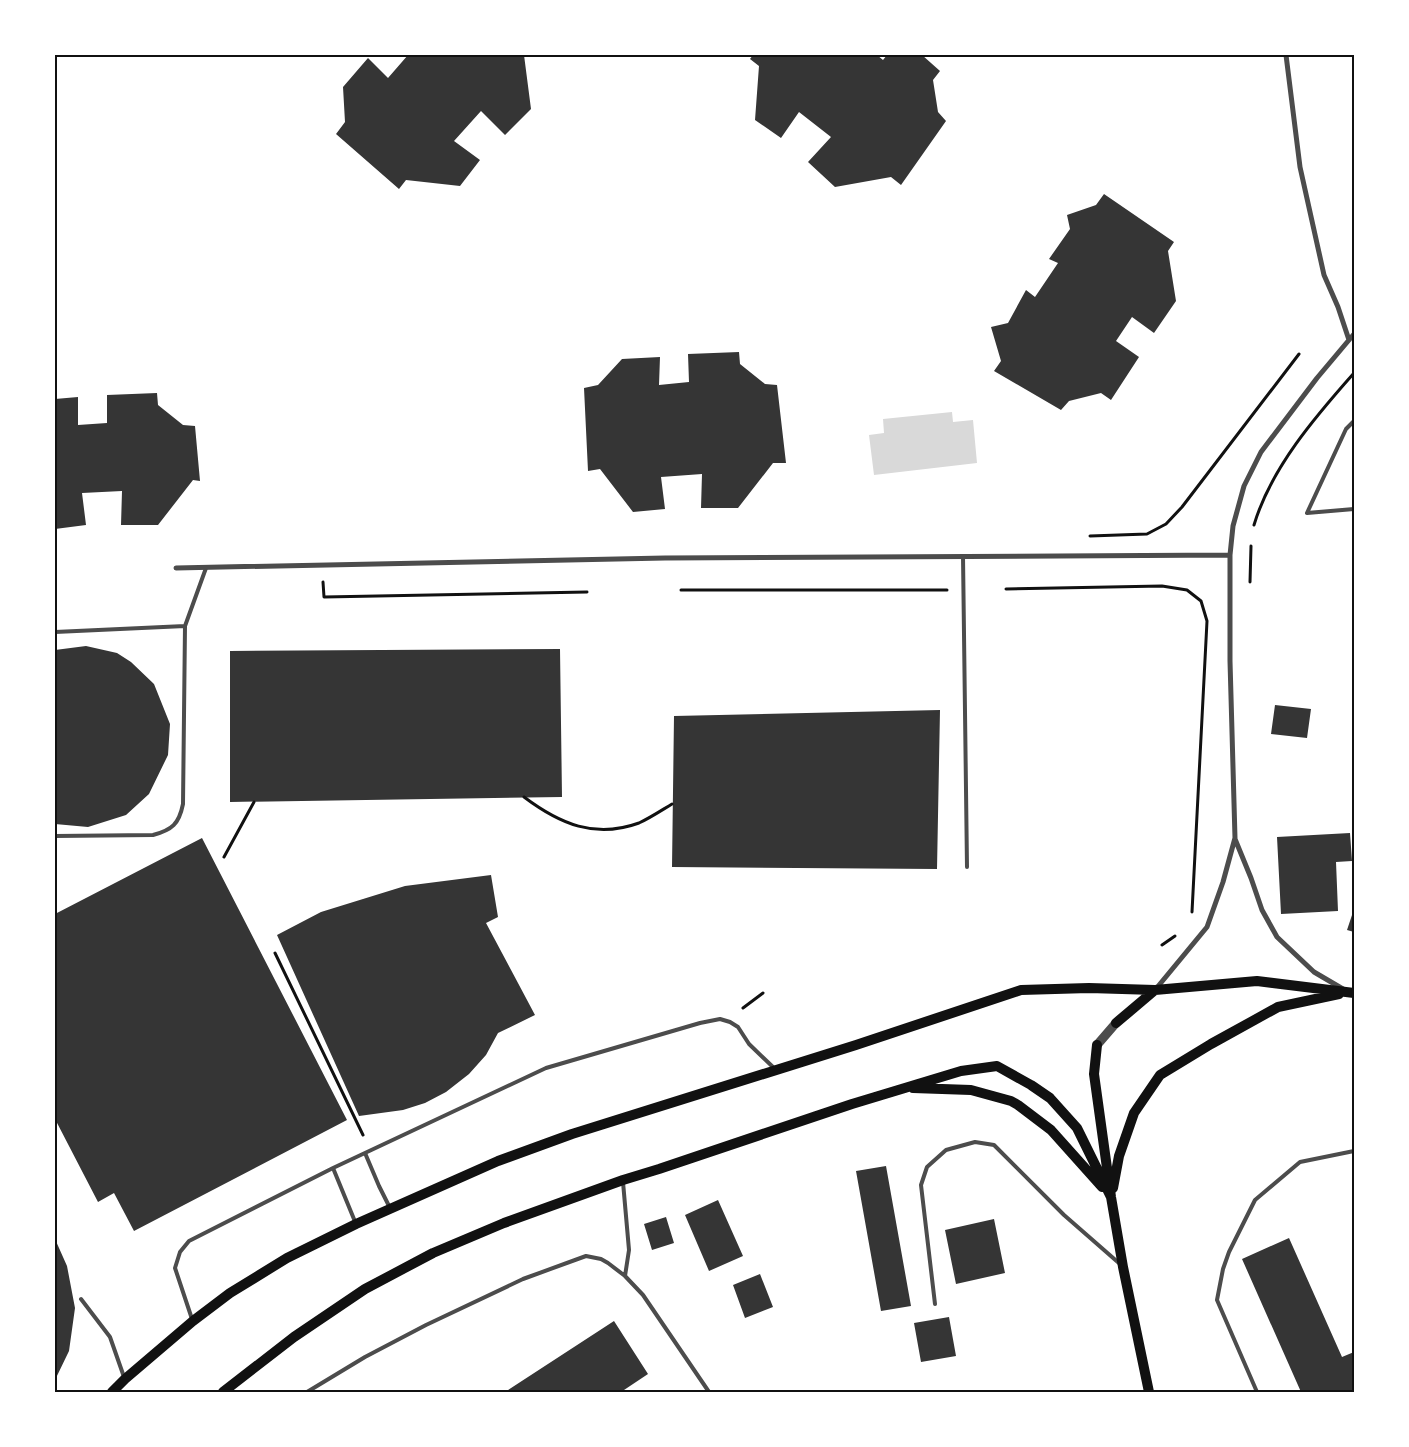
<svg xmlns="http://www.w3.org/2000/svg" width="1409" height="1447" viewBox="0 0 1409 1447" font-family="Karla,sans-serif">
	<style>
		.water { fill: #d9d9d9 }
		.building { fill: #353535 }
		.lines { fill: none; stroke-linecap: round; stroke-linejoin: round }
		.path { stroke: #111; stroke-width: 3 }
		.service { stroke: #4c4c4c; stroke-width: 4 }
		.minor { stroke: #4c4c4c; stroke-width: 5 }
		.tertiary { stroke: #4c4c4c; stroke-width: 9 }
		.secondary { stroke: #111; stroke-width: 10 }
		.neatline { fill: none; stroke: #111; stroke-width: 2 }
	</style>
	<rect width="100%" height="100%" fill="#fff"/>
	<path class="water" d="M952,412L953,422L973,420L977,463L874,475L869,435L884,433L883,419Z"/>
	<path class="building" d="M408,55H524L531,109L505,135L481,111L454,141L480,160L460,186L406,180L399,189L336,134L345,122L343,87L368,58L388,78Z
		M753,55H877L883,60L887,55H922L940,71L933,80L938,112L946,121L901,185L891,177L835,187L808,162L831,137L799,112L781,138L755,120L759,66L750,59Z
		M1104,194L1174,242L1168,251L1176,301L1154,333L1132,317L1116,341L1139,357L1111,400L1101,393L1069,401L1061,410L994,371L1001,361L991,327L1008,323L1026,290L1035,297L1058,263L1049,259L1070,229L1067,215L1096,205Z
		M739,352L740,364L765,384L777,385L786,463H773L738,508H701L702,474L661,477L665,509L633,512L600,469L588,471L584,388L598,385L622,359L660,357L659,385L689,382L688,354Z
		M157,393L158,405L183,425L195,426L200,481L193,480L158,525H121L122,491L82,493L86,525L55,529V399L78,397V425L107,423V395Z
		M86,646L117,653L131,662L154,684L170,724L168,755L149,794L126,815L88,827L55,824V650Z
		M560,649L562,797L230,802V651Z
		M1275,705L1311,709L1307,738L1271,734Z
		M940,710L937,869L672,867L674,716Z
		M1350,833L1352,861L1336,862L1338,911L1281,914L1277,837Z
		M202,838L347,1120L134,1231L114,1193L98,1202L55,1119V914Z
		M491,875L498,917L486,923L535,1015L498,1033L486,1055L469,1074L446,1092L425,1103L403,1110L359,1116L277,935L321,912L405,886Z
		M1354,909V932L1347,930Z
		M886,1166L911,1306L881,1311L856,1171Z
		M718,1200L743,1256L709,1271L685,1215Z
		M666,1217L674,1243L652,1250L644,1224Z
		M994,1219L1005,1273L956,1284L945,1230Z
		M1289,1238L1342,1357L1354,1352V1392H1301L1242,1259Z
		M55,1239L67,1266L75,1308L69,1351L55,1380Z
		M760,1274L773,1307L745,1318L733,1285Z
		M949,1317L956,1356L921,1362L914,1323Z
		M614,1321L648,1374L621,1392H505Z"/>
	<g class="lines">
		<path class="path" d="M1254,525C1271,468 1315,417 1354,373
			M1090,536L1147,534L1166,524L1182,507L1299,354
			M323,582L324,597L587,592
			M1250,582L1251,546
			M1006,589L1162,586L1187,590L1201,601L1207,621L1192,912
			M681,590H947
			M524,797C560,824 595,839 639,823C650,818 662,810 672,804
			M224,857L254,802
			M1162,945L1175,936
			M275,953L363,1135
			M743,1008L763,993"/>
		<path class="service" d="M1354,421L1346,429L1307,513L1354,509
			M963,556L967,867
			M55,632L185,626
			M55,836L153,835C172,830 179,824 183,804L185,626L206,568
			M365,1153L379,1186L390,1208
			M333,1168L356,1224
			M623,1182L629,1250L625,1276
			M81,1299L110,1337L124,1377
			M935,1304L921,1185L927,1167L946,1150L975,1142L994,1145L1064,1215L1120,1264
			M192,1319L175,1268L180,1252L189,1241L333,1168L546,1068L700,1023L720,1019L730,1022L738,1027L749,1044L774,1068
			M307,1392L365,1357L426,1325L523,1279L586,1256L601,1259L608,1263L625,1276L643,1295L709,1392
			M1257,1392L1217,1300L1223,1269L1229,1252L1255,1200L1300,1162L1354,1151"/>
		<path class="minor" d="M1286,55L1300,167L1324,275L1338,307L1349,340
			M1230,555L1233,526L1244,486L1261,452L1317,378L1354,334
			M176,568L665,558L1230,555V661L1235,838L1223,882L1207,927L1155,990
			M1235,839L1251,878L1262,910L1277,937L1314,972L1343,989"/>
		<path class="tertiary" d="M1097,1045L1116,1023"/>
		<path class="secondary" d="M1116,1023L1155,990
			M1097,1045L1094,1074L1111,1197L1123,1267L1149,1392
			M913,1088L971,1090L1011,1101L1018,1105L1051,1130L1102,1187
			M1113,1188L1119,1156L1134,1113L1160,1075L1211,1044L1278,1007L1339,994
			M112,1392L125,1379L193,1321L230,1293L287,1258L356,1224L498,1161L572,1134L856,1045L1021,990L1089,988L1155,990L1257,981L1354,993
			M223,1392L294,1337L365,1289L433,1253L504,1223L623,1180L659,1169L852,1104L961,1071L997,1066L1031,1085L1050,1098L1077,1128L1111,1197"/>
	</g>
	<rect width="1409" height="1447" fill="none" stroke="#ffffff" stroke-width="112"/>
	<rect x="56" y="56" width="1297" height="1335" class="neatline"/>
</svg>
